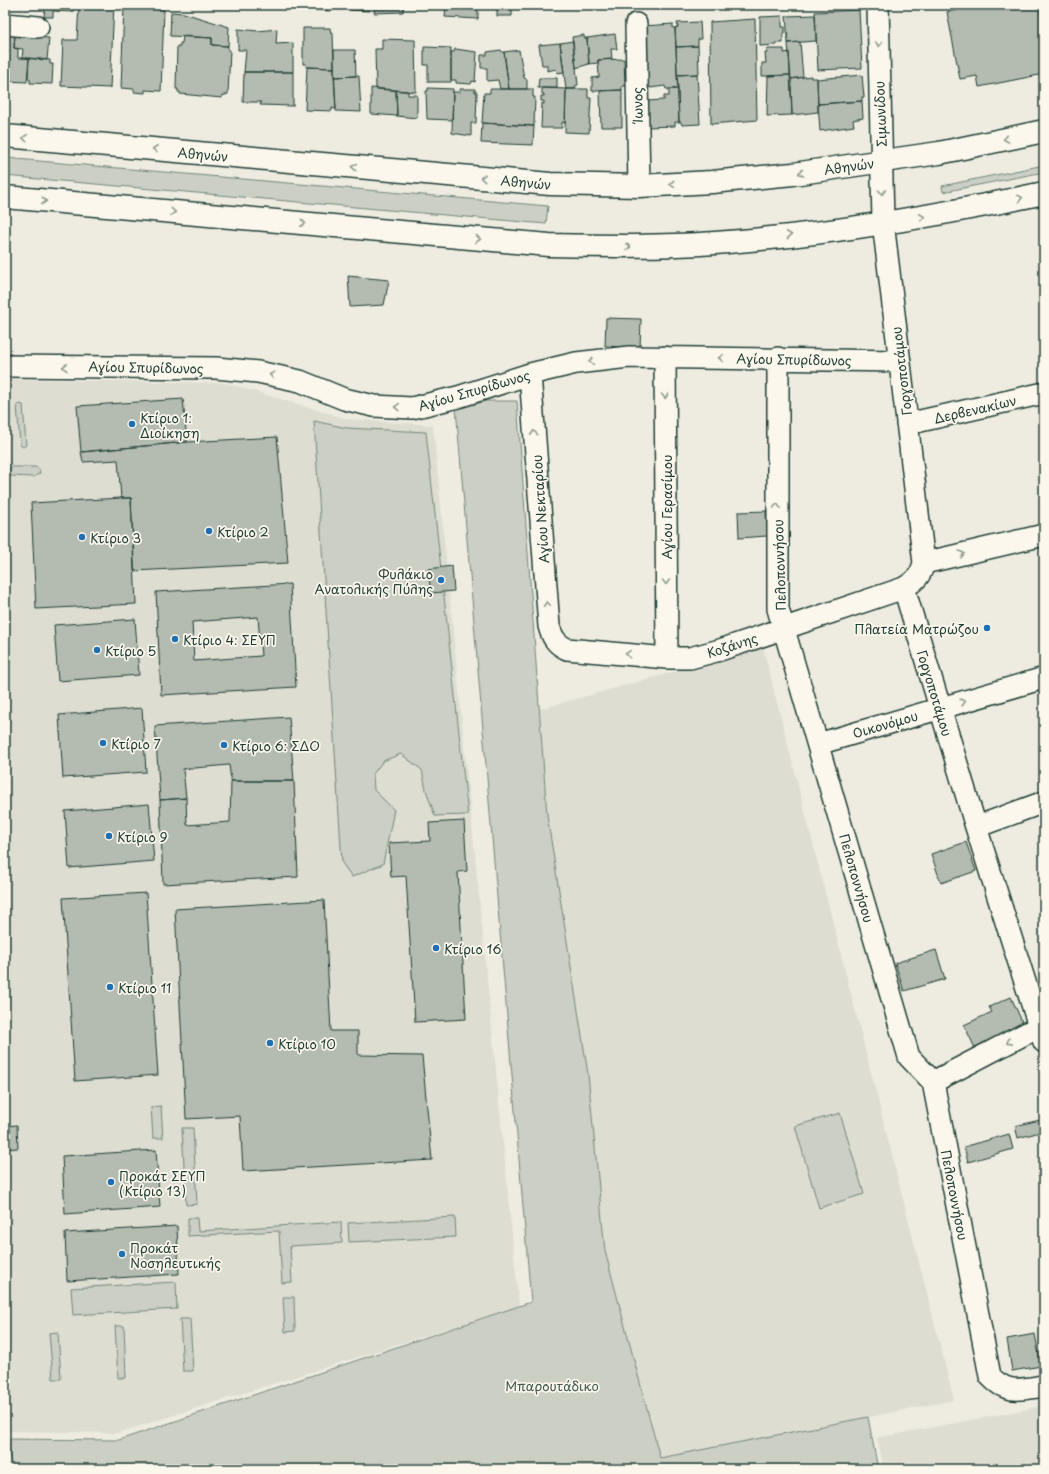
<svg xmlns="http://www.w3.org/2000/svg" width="1049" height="1474" viewBox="0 0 1049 1474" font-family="'Playpen Sans',sans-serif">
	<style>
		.built { fill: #ddddd2 }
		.green { fill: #cbcfc4; stroke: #75867c }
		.building { fill: #b4bbb0; stroke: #1f3d34; fill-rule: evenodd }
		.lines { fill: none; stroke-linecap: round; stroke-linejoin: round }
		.minor-casing { stroke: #1f3d34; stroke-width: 24 }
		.highway-casing { stroke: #1f3d34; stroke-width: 25 }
		.minor { stroke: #fbf7ec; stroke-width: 21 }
		.highway { stroke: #fbf7ec; stroke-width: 22 }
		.oneway { stroke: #8d9a90 }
		.poi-dot { fill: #1f6fb2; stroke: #fbf7ec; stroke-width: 1.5 }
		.labels { text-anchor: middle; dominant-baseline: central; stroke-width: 3.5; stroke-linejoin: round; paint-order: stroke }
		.street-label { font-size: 13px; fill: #1f3d34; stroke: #fbf7ec }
		.poi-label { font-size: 13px; fill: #1f3d34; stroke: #fbf7ec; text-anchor: start }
		.park-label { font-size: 13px; fill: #415a51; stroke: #fbf7ec }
	</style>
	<rect width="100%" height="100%" fill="#eeece1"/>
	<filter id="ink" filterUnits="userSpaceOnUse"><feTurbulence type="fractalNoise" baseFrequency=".025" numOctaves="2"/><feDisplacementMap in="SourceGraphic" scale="8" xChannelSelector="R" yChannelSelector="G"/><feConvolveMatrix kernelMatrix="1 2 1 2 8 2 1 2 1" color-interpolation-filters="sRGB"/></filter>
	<g filter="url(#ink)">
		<path class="built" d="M5,379L226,383L348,419L433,425L519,1306L118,1433L8,1431L5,1378Z
			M763,647L954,1400L660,1459L605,1251L588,1074L547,815L540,709Z
			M1044,1406V1469H884L877,1438Z"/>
		<path class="green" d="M5,158L548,206L546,224L5,176Z
			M1044,165V172L943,192L942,186Z
			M487,401H517L547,815L588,1074L605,1251L660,1458L868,1417L878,1469H12L7,1439L119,1440L531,1302L456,408Z
			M20,404L23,405L26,445L23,447L20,445L17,405Z
			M314,421L347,428L426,432L468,815L435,816L426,790L422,770L401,754L383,761L373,774L374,790L394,810L383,864L352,877L342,863Z
			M11,467H36L39,469L40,473L34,477L10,476L8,472Z
			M161,1106L163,1138H153L151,1107Z
			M840,1113L864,1194L819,1208L795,1126Z
			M182,1128H193L197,1204L186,1205Z
			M455,1217L456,1237L349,1242L348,1223Z
			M188,1218H197L198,1231L341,1222L342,1243L290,1246L292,1282L282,1283L279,1231L188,1236Z
			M176,1282L177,1309L73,1315L71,1288Z
			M283,1297H294L295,1331L285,1332Z
			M180,1319H190L193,1371H183Z
			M115,1326H124L126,1378H118Z
			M58,1332L61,1379H53L49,1333Z"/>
		<path class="building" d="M45,5H73V12L53,11V17H44Z
			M79,5H114L110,88L61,86L63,40H77Z
			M290,5H332L331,11L289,8Z
			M334,5H348V9L334,7Z
			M351,5H370L369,11L350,10Z
			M375,5H404L403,12L374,13Z
			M446,5H478V19L445,17Z
			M497,5H512V16H497Z
			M984,5H1039L1044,29V74L979,87L977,76L960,79L947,12Z
			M124,6L164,10L161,91L145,90V93L134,92V89L121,88Z
			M859,10L862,68L818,70L815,12Z
			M171,12L184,13L229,27L228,46L212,45V38L170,36Z
			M815,15L816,41L788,43L786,16Z
			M782,16V27H785V33H783V43H776V45L760,46V17Z
			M755,19L757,120L711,124L710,22Z
			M700,22L701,39H698V46L676,47L675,28L678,27L677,23Z
			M673,24V28H675L678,89H666L665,86L650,88V86L646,87L643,26Z
			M303,28H330L331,34L333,33L334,68L307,67L306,64H303Z
			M238,29L258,31L277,29L276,44L293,43V72H244L246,50H238Z
			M5,32L15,33L14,48L18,49V58H29L27,82L5,81Z
			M615,34L617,49H611L612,59L598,60V63L589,64L587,38Z
			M584,35V38H587L589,64L576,68L572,37Z
			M15,36L49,38L47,60L22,58L23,49L14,48Z
			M183,36L212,38V45L228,46V50H230L228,94L222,96V98L180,94V92H178V89H176L177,46H180V43H182Z
			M382,39L415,40L416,92L376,89L375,49H382Z
			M573,41L578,85L575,86V89H566L560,43Z
			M800,42L803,77L791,79L788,43Z
			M560,43L564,72L557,73L556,69L547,71V65H542L539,45Z
			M698,46L699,74L677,75L676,47Z
			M424,47L451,48V82H428V65H424Z
			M455,49L477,52L475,82L472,81L471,84L456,83V80H451V52H454Z
			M767,49H784V53L789,52L790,75L762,76V63H766L765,53H767Z
			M334,50H355L356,76L334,77Z
			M501,50L502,52H504L509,89H500L498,80L487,81V68H481V55H487V52Z
			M519,50L524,78L527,79V89H509L504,52Z
			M29,58L50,60V64H53L52,84L30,83V79H28Z
			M624,59L625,86H622V90L592,91V78L599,77L598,60Z
			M307,67L334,68L336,109L332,108V111L305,110Z
			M244,72H293V106L260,105L261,102H243Z
			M697,74L700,124L682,125L681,122H679L677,75Z
			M790,75L792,115L767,116L768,76Z
			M862,75L864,97H862V101L818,104L817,79Z
			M356,76H359L361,112L336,111L334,77Z
			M811,76V78H817L818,112L792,115L791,79Z
			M539,78H557V88H538Z
			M371,88L396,90L397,116L371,114Z
			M428,88L453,89L452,120L427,119L426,91H428Z
			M542,88L566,89L565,123L562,122V128H541L542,103L544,104V101H541V96H544V94H542Z
			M460,89H475V92H477L476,123H471V136L452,133L453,92H460Z
			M490,89H533V97H535L534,126L482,123L484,93H490Z
			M566,89H588V98H591L589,133L565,132Z
			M669,89H678L679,122H675V126L647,127L646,101L664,100V96H669Z
			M396,90L408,91V95H417V118L397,116Z
			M622,90V127H601L600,91Z
			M862,101L863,118L853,120L854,126L820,131L818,104Z
			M482,123L534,126L533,145L481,143Z
			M348,276L389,280L384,305L350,307Z
			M606,318L641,319L640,348L605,346Z
			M183,399L187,442L81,452L77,406Z
			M277,437L288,563L134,571L131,498H121L118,460L83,462L81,452L187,442Z
			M121,498H131L136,604L36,609L31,503Z
			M766,511L767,536L739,538L738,512Z
			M452,566L454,591L431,593L428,569Z
			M290,584L296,687L161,695L156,592ZM258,617L261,656L194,661L192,622Z
			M135,619L139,675L58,681L54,625Z
			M142,708L146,772L63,778L59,715Z
			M289,717L294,781H231L229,765L183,769L186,798L160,800L155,726Z
			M231,781H294L298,877L163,884L160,800L186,798L187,825L230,822Z
			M149,804L154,861L69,868L65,811Z
			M464,821L467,871L458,872L466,1019L415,1022L406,876L391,877L389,843L430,841L429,823Z
			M966,842L976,871L941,883L931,854Z
			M146,893L158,1075L75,1081L63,898Z
			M324,900L331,1031H358V1055L422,1056L432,1160L243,1171L240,1116L186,1119L175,909Z
			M936,950L945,979L904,991L895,963Z
			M1011,997L1024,1026L975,1048L964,1025L992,1012L989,1007Z
			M1044,1119V1131L1018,1138L1015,1126Z
			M17,1125L18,1148L5,1149V1126Z
			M1009,1134L1013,1149L968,1162L964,1147Z
			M156,1150L160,1207L65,1214L62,1156Z
			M177,1226L179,1274L67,1281L65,1233Z
			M1035,1334L1041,1366L1012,1371L1007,1339Z"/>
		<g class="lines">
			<defs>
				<path id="minor" d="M5,24L38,27
					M636,24L639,186
					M665,357L667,658
					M778,358V609L909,1057L933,1082L990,1376C1007,1395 1022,1389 1044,1386
					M5,366L216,368L258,372L300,381L344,399L374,406L412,408L458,397L530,374L576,363L629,357L900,361
					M530,374L549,626C552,637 556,644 567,649L667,658H690L720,650L904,588C916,580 920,577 924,563L883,222L878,5
					M907,424L1044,393
					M924,563L1044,535
					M904,588L976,827L1044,1042
					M818,744L1044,678
					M976,827L1044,802
					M933,1082L1044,1024"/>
				<path id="highway" d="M5,136L550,184L639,186L712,182L793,174L939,153L1044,131
					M5,197L549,245C604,246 660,247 715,243C826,235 936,216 1044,193"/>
			</defs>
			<use href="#minor" class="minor-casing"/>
			<use href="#highway" class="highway-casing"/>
			<use href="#minor" class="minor"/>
			<use href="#highway" class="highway"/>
		</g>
		<defs><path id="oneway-chevron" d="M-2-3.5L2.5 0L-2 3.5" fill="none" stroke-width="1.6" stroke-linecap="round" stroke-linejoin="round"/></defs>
		<g class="oneway">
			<use href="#oneway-chevron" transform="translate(879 44) rotate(89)"/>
			<use href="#oneway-chevron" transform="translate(25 138) rotate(-175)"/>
			<use href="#oneway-chevron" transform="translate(1006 139) rotate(168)"/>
			<use href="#oneway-chevron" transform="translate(155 149) rotate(-175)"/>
			<use href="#oneway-chevron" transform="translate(354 167) rotate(-175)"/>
			<use href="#oneway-chevron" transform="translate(801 173) rotate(172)"/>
			<use href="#oneway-chevron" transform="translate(483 178) rotate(-175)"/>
			<use href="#oneway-chevron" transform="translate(672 184) rotate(177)"/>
			<use href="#oneway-chevron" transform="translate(882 192) rotate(89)"/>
			<use href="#oneway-chevron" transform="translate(1020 198) rotate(-12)"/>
			<use href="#oneway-chevron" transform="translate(44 201) rotate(5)"/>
			<use href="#oneway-chevron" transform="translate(173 212) rotate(5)"/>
			<use href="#oneway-chevron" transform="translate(922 217) rotate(-8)"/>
			<use href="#oneway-chevron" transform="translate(303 223) rotate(5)"/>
			<use href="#oneway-chevron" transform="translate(789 235) rotate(-6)"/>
			<use href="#oneway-chevron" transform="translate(478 239) rotate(5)"/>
			<use href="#oneway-chevron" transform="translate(628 247) rotate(1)"/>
			<use href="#oneway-chevron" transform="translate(721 358) rotate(-179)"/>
			<use href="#oneway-chevron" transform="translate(591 361) rotate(174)"/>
			<use href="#oneway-chevron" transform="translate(65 367) rotate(-179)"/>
			<use href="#oneway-chevron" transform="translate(272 375) rotate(-168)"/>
			<use href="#oneway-chevron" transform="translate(665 396) rotate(90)"/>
			<use href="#oneway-chevron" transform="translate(397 407) rotate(-177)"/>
			<use href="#oneway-chevron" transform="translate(534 433) rotate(-94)"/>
			<use href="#oneway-chevron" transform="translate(777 506) rotate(-90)"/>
			<use href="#oneway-chevron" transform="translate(962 554) rotate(-13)"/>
			<use href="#oneway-chevron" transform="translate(666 582) rotate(90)"/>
			<use href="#oneway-chevron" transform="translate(547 604) rotate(-94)"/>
			<use href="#oneway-chevron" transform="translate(628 654) rotate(-175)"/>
			<use href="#oneway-chevron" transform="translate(963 702) rotate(-16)"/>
			<use href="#oneway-chevron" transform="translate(1009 1042) rotate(152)"/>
		</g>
	</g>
	<g class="poi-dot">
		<circle cx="132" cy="424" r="4"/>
		<circle cx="209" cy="531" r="4"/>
		<circle cx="82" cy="537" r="4"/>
		<circle cx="441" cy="580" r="4"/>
		<circle cx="987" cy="628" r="4"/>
		<circle cx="175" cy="639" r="4"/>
		<circle cx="97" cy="650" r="4"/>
		<circle cx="103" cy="743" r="4"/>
		<circle cx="224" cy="745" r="4"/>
		<circle cx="109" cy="836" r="4"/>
		<circle cx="436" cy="948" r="4"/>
		<circle cx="110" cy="987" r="4"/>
		<circle cx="270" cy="1043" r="4"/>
		<circle cx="111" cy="1182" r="4"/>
		<circle cx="122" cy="1254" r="4"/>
	</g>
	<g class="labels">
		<g class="street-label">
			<text transform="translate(637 105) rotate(-91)">Ίωνος</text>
			<text transform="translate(880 114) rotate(-92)">Σιμωνίδου</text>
			<text transform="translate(203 154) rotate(5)">Αθηνών</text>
			<text transform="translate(849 166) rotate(-8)">Αθηνών</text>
			<text transform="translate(526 182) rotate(5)">Αθηνών</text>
			<text transform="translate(794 359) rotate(1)">Αγίου Σπυρίδωνος</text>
			<text transform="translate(146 367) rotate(1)">Αγίου Σπυρίδωνος</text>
			<text transform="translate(901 371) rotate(-97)">Γοργοποτάμου</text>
			<text transform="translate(474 390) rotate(-16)">Αγίου Σπυρίδωνος</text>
			<text transform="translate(975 409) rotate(-13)">Δερβενακίων</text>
			<text transform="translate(666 507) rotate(-90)">Αγίου Γερασίμου</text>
			<text transform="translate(540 509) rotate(-94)">Αγίου Νεκταρίου</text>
			<text transform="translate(779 565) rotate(-92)">Πελοποννήσου</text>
			<text transform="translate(732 645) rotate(-18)">Κοζάνης</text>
			<text transform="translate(935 693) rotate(73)">Γοργοποτάμου</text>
			<text transform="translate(885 724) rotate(-16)">Οικονόμου</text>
			<text transform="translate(857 878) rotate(74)">Πελοποννήσου</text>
			<text transform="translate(955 1195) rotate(79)">Πελοποννήσου</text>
		</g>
		<g class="poi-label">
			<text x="140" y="417">Κτίριο 1:<tspan x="140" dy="15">Διοίκηση</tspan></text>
			<text x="217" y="531">Κτίριο 2</text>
			<text x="90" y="537">Κτίριο 3</text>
			<text x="433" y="573" text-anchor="end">Φυλάκιο<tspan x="433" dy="15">Ανατολικής Πύλης</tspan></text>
			<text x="979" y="628" text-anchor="end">Πλατεία Ματρώζου</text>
			<text x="183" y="639">Κτίριο 4: ΣΕΥΠ</text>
			<text x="105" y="650">Κτίριο 5</text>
			<text x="111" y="743">Κτίριο 7</text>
			<text x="232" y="745">Κτίριο 6: ΣΔΟ</text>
			<text x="117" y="836">Κτίριο 9</text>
			<text x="444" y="948">Κτίριο 16</text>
			<text x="118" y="987">Κτίριο 11</text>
			<text x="278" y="1043">Κτίριο 10</text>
			<text x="119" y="1175">Προκάτ ΣΕΥΠ<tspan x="119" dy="15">(Κτίριο 13)</tspan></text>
			<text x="130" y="1247">Προκάτ<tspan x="130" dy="15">Νοσηλευτικής</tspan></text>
		</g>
		<g class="park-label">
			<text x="552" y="1385">Μπαρουτάδικο</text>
		</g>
	</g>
	<rect width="1049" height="1474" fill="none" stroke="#fbf7ec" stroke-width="20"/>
	<rect x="10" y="10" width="1029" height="1454" fill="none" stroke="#1f3d34" stroke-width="1.5" filter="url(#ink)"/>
</svg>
